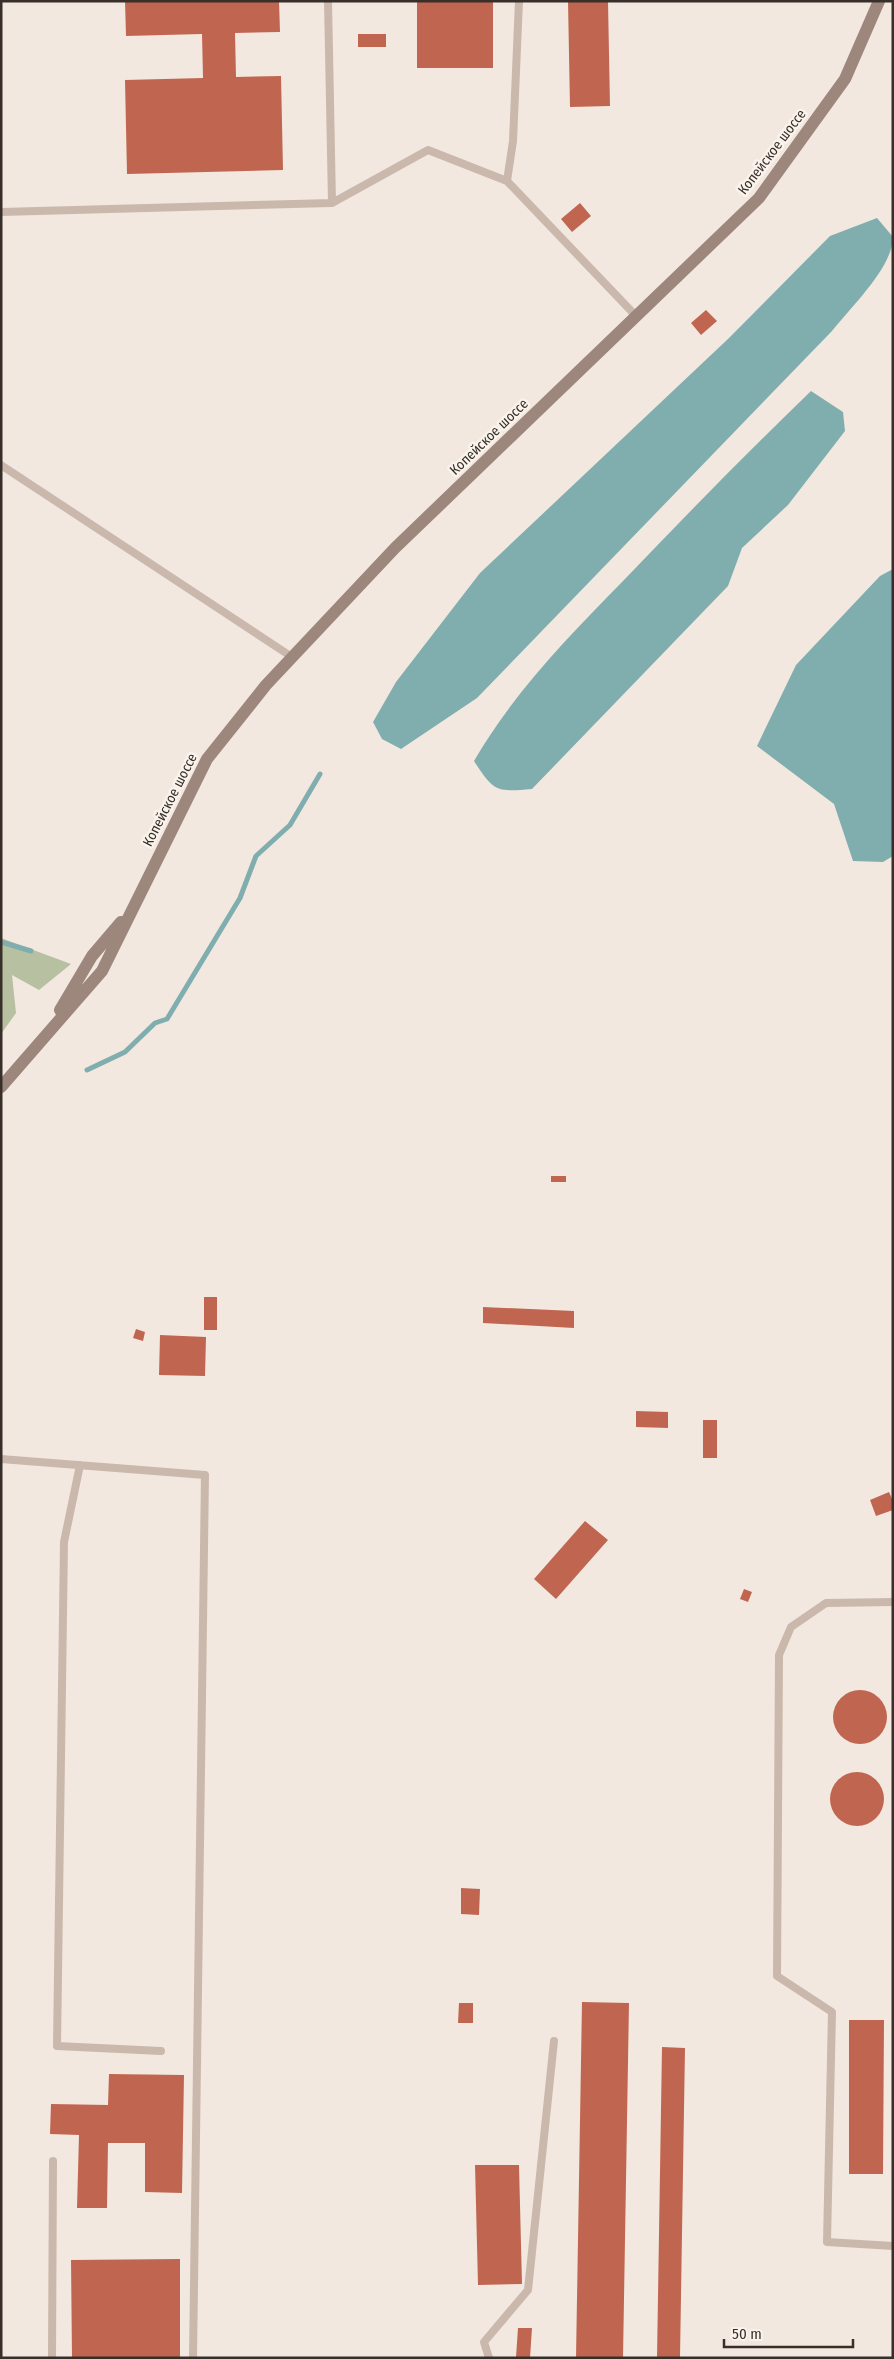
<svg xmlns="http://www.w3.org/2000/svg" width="894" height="2359" viewBox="0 0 894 2359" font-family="'Fira Sans Condensed',sans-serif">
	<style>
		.green { fill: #b7c0a0 }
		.water { fill: #80aeae }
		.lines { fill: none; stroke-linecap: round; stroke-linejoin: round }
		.stream { stroke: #80aeae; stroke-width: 5 }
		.building { fill: #c06650 }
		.lane { stroke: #cab8ac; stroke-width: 8 }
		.secondary { stroke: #9d877d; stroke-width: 12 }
		.labels { text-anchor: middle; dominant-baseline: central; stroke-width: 5; stroke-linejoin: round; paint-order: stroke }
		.street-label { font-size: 14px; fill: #382e2a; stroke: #f9f3ec }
	</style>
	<rect width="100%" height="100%" fill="#f2e8e0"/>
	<path class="green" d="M1,938L71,964L39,990L12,975L16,1013L1,1034Z"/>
	<path class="water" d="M877,218L893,237C893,267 851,307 832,331L477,698L401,749L382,739L373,722L396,682L480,573L729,338L830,236Z
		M811,391L843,412L845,431L788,505L742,548L728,586L532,789C496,792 494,792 474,761C514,692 569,636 624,580C685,516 747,453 811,391Z
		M893,569V856L883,862L853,861L834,804L757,746L796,665L880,576Z"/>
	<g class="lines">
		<path class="stream" d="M1,942L31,951
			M87,1070L125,1052L155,1023L167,1019L240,898L256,856L290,825L320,774"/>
	</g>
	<path class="building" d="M125,1H279L280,32L235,33L236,77L281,76L283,170L127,174L125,80L203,78L202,34L126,36Z
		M417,1H493V68H417Z
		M568,1H608L610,106L570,107Z
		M358,34H386V47H358Z
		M580,203L591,216L572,232L561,219Z
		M706,310L717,321L701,335L691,323Z
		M551,1176H566V1182H551Z
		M204,1297H217V1330H204Z
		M483,1307L574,1311V1328L483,1323Z
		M136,1329L145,1332L143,1341L133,1338Z
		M160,1335L206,1337L205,1376L159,1375Z
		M636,1411L668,1412V1428L636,1427Z
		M703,1420H717V1458H703Z
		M889,1492L893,1501V1510L876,1516L870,1500Z
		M585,1521L608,1540L556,1599L534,1579Z
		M744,1589L752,1592L748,1602L740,1599Z
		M833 1717a27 27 0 1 1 54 0a27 27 0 1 1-54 0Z
		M830 1799a27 27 0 1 1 54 0a27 27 0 1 1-54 0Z
		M461,1888L480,1889L479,1915L461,1914Z
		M582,2002L629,2003L623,2358H576Z
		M459,2003H473V2023H458Z
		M849,2020H884L883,2174H849Z
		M662,2047L685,2048L680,2358H657Z
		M109,2074L184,2075L182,2193L145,2192V2143H108L107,2208H77L79,2135L50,2134L51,2104L108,2105Z
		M475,2165H519L522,2284L478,2285Z
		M180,2259V2358H72L71,2260Z
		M518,2328H532L530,2358L516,2357Z"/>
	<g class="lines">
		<path class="lane" d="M328,1L332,203
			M507,181L636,316
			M1,212L332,203L428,150L507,181L513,141L519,1
			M1,465L292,657
			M1,1459L205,1475L193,2358
			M80,1465L64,1542L57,2046L161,2051
			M893,1602L826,1603L791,1627L779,1655L777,1976L832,2012L827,2242L893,2246
			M52,2358L53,2161
			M489,2358L484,2342L528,2290L554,2041"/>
		<path class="secondary" d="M60,1010L92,956L121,922
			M1,1087L102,971L207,759L266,685L395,548L759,198L845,79L879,1"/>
	</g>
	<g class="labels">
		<g class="street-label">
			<text transform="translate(772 152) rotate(-53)">Копейское шоссе</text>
			<text transform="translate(489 437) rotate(-44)">Копейское шоссе</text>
			<text transform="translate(170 800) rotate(-63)">Копейское шоссе</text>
		</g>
	</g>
	<rect width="894" height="2359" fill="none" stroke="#382e2a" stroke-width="5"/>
	<path d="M724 2339v8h129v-8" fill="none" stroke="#382e2a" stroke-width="2.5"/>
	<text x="732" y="2339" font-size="15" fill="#382e2a" stroke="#f9f3ec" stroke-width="4" paint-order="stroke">50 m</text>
</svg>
